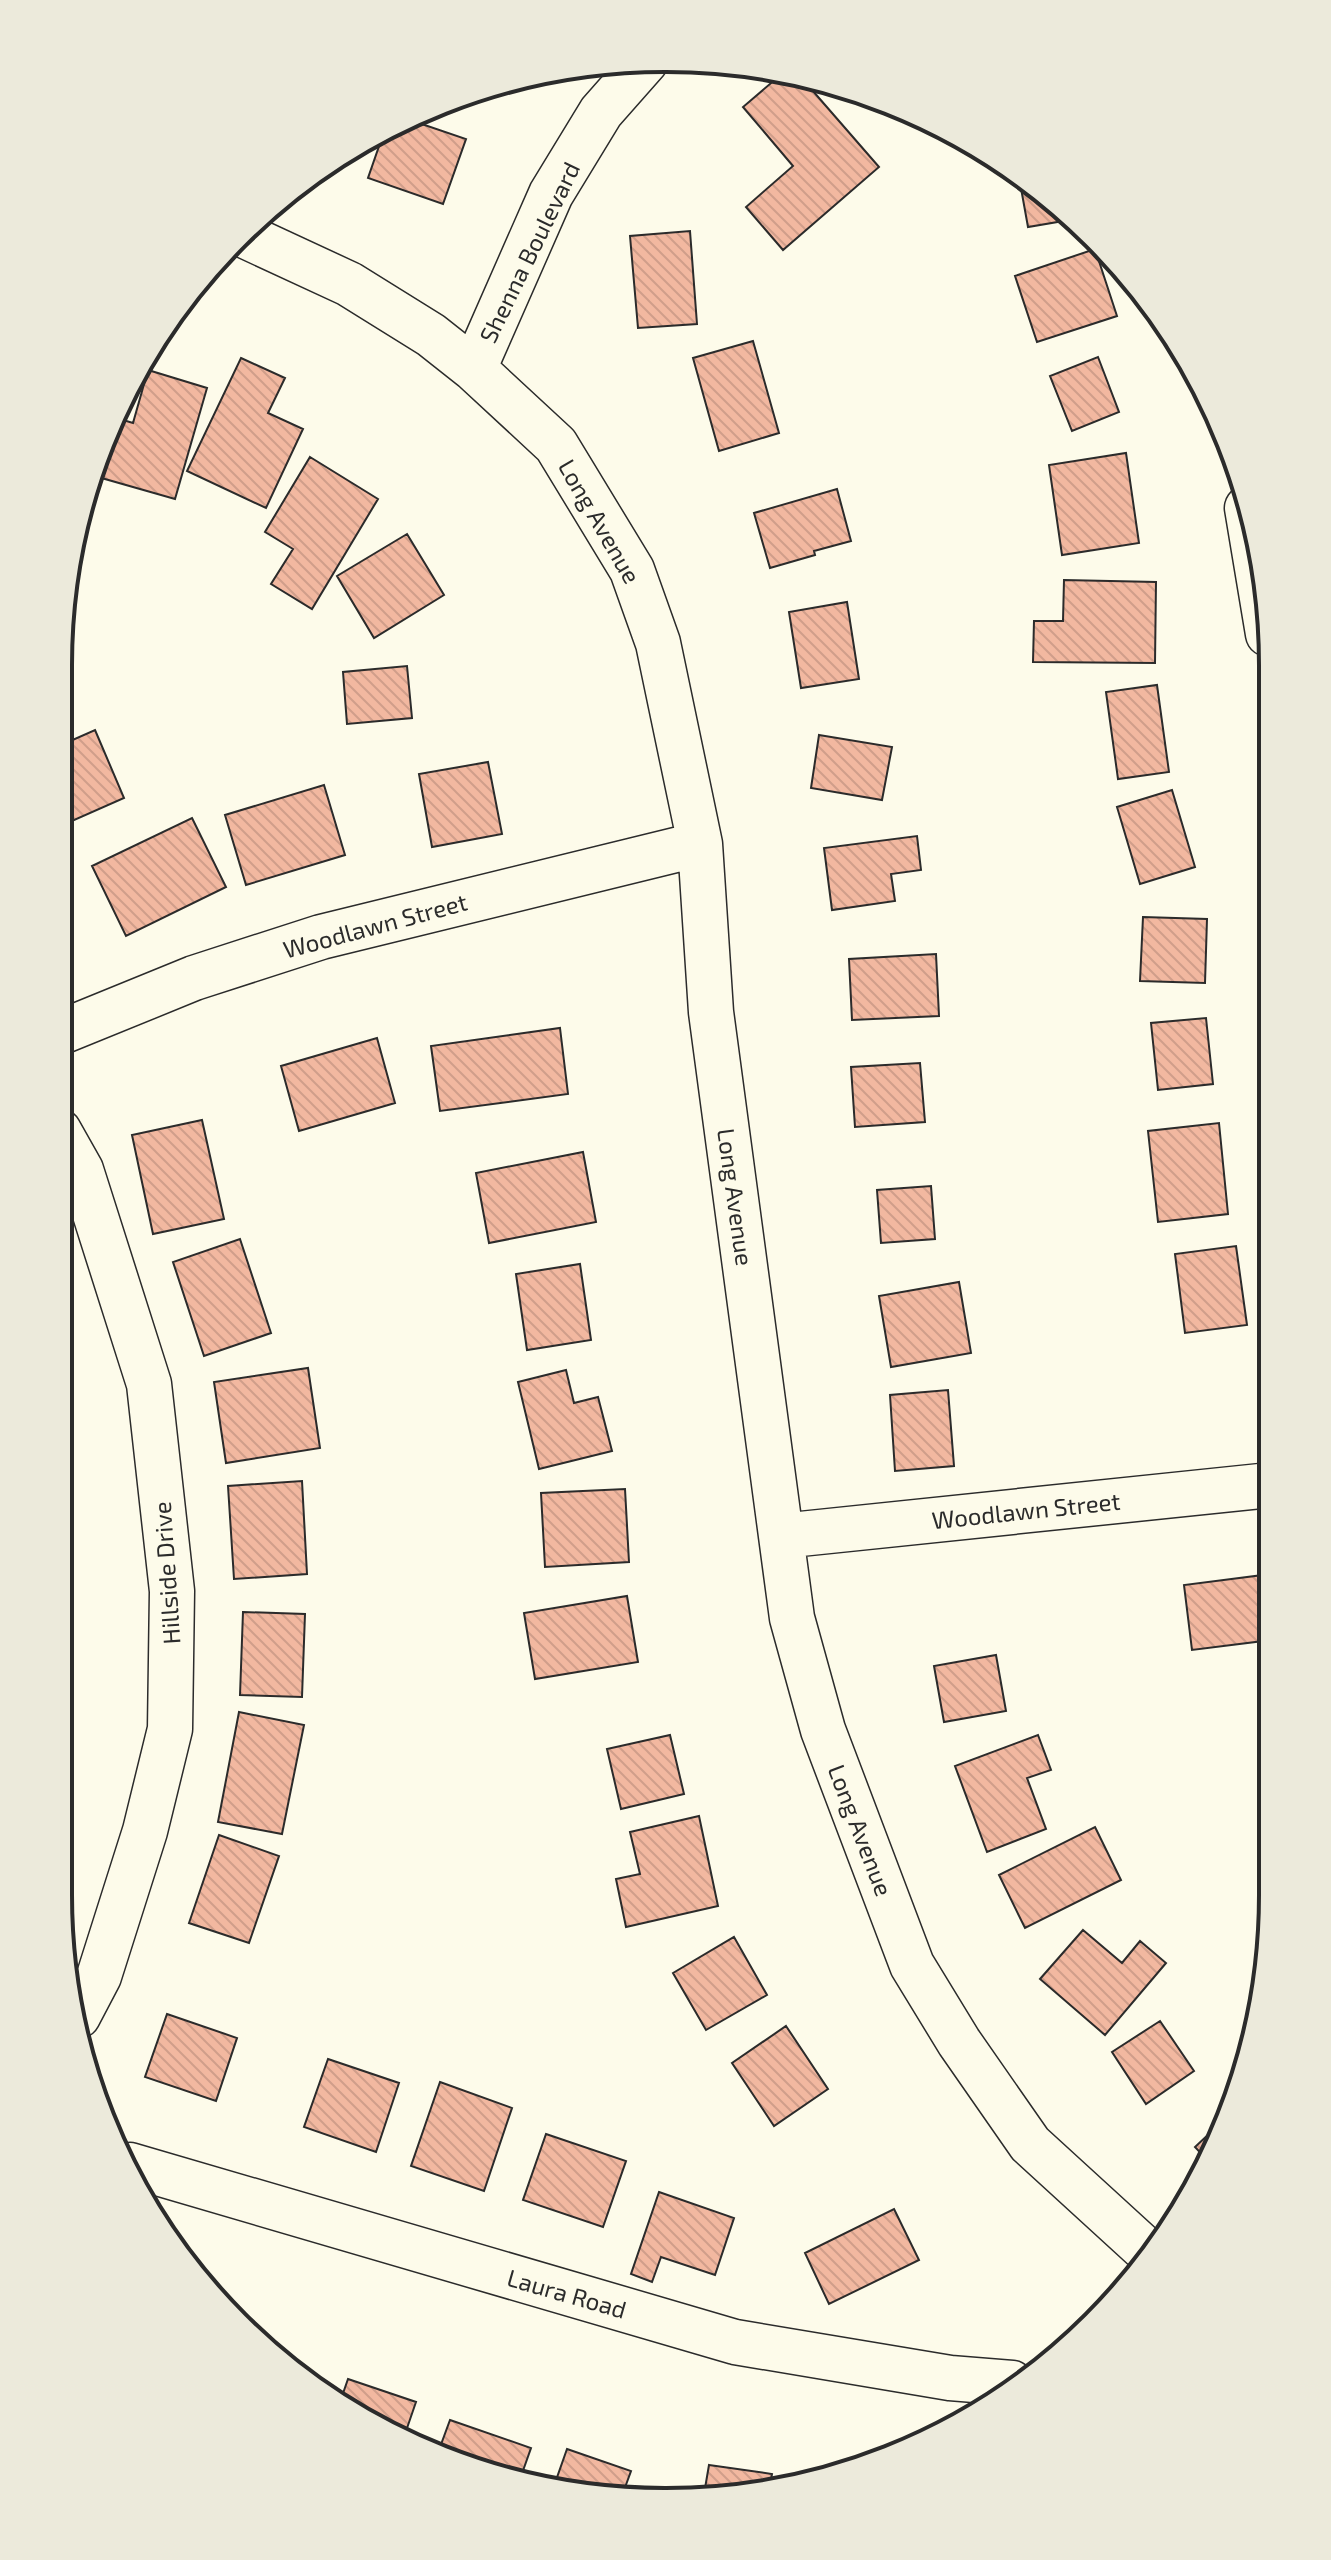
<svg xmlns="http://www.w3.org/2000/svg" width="1331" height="2560" viewBox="0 0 1331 2560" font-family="'Exo 2',sans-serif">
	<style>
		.building { fill: url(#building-back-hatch); stroke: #2b2b2b; stroke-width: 2 }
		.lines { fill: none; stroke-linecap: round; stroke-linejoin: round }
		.minor-casing { stroke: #2b2b2b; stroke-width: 47 }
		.minor { stroke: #fdfbea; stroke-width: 44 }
		.labels { text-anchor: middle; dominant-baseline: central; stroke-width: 6; stroke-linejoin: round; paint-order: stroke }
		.street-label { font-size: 24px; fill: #2b2b2b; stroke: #fdfbea }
		.rim { fill: none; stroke: #2b2b2b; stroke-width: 4 }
	</style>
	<defs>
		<pattern id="building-back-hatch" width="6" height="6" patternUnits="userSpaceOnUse" patternTransform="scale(2)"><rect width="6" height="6" fill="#f2b8a0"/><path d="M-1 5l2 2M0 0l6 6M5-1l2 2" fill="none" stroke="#d09e8a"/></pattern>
	</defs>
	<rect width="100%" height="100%" fill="#fdfbea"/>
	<path class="building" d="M784,72L799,75L879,167L783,250L746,207L793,166L743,107Z
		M407,119L466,139L443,204L368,178L385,129Z
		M1019,177L1066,208L1075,219L1028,227Z
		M690,231L697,324L638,328L630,236Z
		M1095,249L1117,316L1037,342L1015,276Z
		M753,341L779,433L719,451L693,358Z
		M1098,357L1119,412L1072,431L1050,376Z
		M241,358L285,378L268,413L303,429L266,508L187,471Z
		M148,370L207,388L175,499L91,475L113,417L133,423Z
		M1126,453L1139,543L1062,555L1049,465Z
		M310,457L378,499L312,609L271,584L293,549L265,532Z
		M837,489L851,541L814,551L815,555L770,568L754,513Z
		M407,534L444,595L374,638L337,576Z
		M1064,580L1156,582L1155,663L1033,662L1034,621H1063Z
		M847,602L859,679L801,688L789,612Z
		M407,666L412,718L347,724L343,672Z
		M1157,685L1169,772L1118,779L1106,692Z
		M95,730L124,798L72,821L59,791V746Z
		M819,735L892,747L882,800L811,788Z
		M488,762L502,834L432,847L419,774Z
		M324,785L345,855L246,885L225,815Z
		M1172,790L1195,867L1140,884L1117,807Z
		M192,818L226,887L126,936L92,866Z
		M917,836L921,870L891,874L895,901L832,910L824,848Z
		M1143,917L1207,919L1205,983L1140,981Z
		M936,954L939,1016L852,1020L849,959Z
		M1206,1018L1213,1084L1158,1090L1151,1023Z
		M560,1028L568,1094L440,1111L431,1046Z
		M377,1038L395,1103L299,1131L281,1066Z
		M920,1063L925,1122L855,1127L851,1067Z
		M202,1120L224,1219L153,1234L132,1135Z
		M1219,1123L1228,1214L1158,1222L1148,1131Z
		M583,1152L596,1222L489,1243L476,1173Z
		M931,1186L935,1239L881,1243L877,1190Z
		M240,1239L271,1333L204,1356L173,1262Z
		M1236,1246L1247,1325L1185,1333L1175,1254Z
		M580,1264L591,1340L527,1350L516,1274Z
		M959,1282L971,1353L891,1367L879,1296Z
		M308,1368L320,1448L226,1463L214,1382Z
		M566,1370L574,1403L598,1397L612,1451L539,1469L518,1382Z
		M948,1390L954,1466L895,1471L890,1395Z
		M302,1481L307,1574L234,1579L228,1486Z
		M625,1489L629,1562L545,1567L541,1493Z
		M1271,1574V1640L1192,1650L1184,1585Z
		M627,1596L638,1662L535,1679L524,1613Z
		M243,1612L305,1614L302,1697L240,1695Z
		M996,1655L1006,1711L944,1722L934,1666Z
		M239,1712L304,1725L282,1834L218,1822Z
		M670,1735L684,1794L621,1809L607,1749Z
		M1038,1735L1051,1770L1027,1778L1046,1829L987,1852L955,1766Z
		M699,1816L718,1906L626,1927L616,1879L640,1874L630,1832Z
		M1095,1827L1121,1880L1025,1928L999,1875Z
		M219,1835L279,1856L249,1943L189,1923Z
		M1083,1930L1122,1963L1140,1941L1166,1963L1105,2035L1040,1979Z
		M734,1937L767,1995L706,2030L673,1973Z
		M167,2014L237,2038L216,2101L145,2077Z
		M1160,2021L1194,2071L1146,2104L1112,2052Z
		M786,2026L828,2089L774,2126L732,2063Z
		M328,2059L399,2083L376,2152L304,2127Z
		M440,2082L512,2108L484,2191L411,2166Z
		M1228,2116L1210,2163L1195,2147Z
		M546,2134L626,2161L603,2227L523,2200Z
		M659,2192L734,2218L715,2275L661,2257L652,2282L631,2274Z
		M894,2209L919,2260L829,2304L805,2253Z
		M348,2379L416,2402L405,2434L339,2405Z
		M450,2420L531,2448L519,2482L509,2481L439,2450Z
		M567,2449L631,2471L623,2493L554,2486Z
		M709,2465L772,2474L769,2490L703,2500Z"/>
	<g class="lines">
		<defs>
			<path id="minor" d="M241,234L349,284L431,335L474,369L556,445L632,570L658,643L700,844L711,1012L792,1618L823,1730L912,1965L959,2042L1030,2144L1147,2251
				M474,369L551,194L601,112L646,61
				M1247,508L1268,634
				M59,1033L194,978L321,937L700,844
				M59,1131L81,1170L149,1384L172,1591L170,1729L145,1831L99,1976L78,2016
				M781,1536L1270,1485
				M130,2165L735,2342L950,2378L1012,2383"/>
		</defs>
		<use href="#minor" class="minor-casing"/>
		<use href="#minor" class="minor"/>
	</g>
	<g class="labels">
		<g class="street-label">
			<text transform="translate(529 252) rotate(-64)">Shenna Boulevard</text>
			<text transform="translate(600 521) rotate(60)">Long Avenue</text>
			<text transform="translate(375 925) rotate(-15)">Woodlawn Street</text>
			<text transform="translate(736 1197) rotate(82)">Long Avenue</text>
			<text transform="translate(1026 1510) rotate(-6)">Woodlawn Street</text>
			<text transform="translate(166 1573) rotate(-94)">Hillside Drive</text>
			<text transform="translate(861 1830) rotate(69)">Long Avenue</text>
			<text transform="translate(567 2293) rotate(16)">Laura Road</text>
		</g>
	</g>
	<path d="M0 0H1331V2560H0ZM665 72H666A593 593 0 0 1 1259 665V1895A593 593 0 0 1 666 2488H665A593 593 0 0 1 72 1895V665A593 593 0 0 1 665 72Z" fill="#eceadb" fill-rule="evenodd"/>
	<path class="rim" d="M665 72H666A593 593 0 0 1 1259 665V1895A593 593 0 0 1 666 2488H665A593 593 0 0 1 72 1895V665A593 593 0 0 1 665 72Z"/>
</svg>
